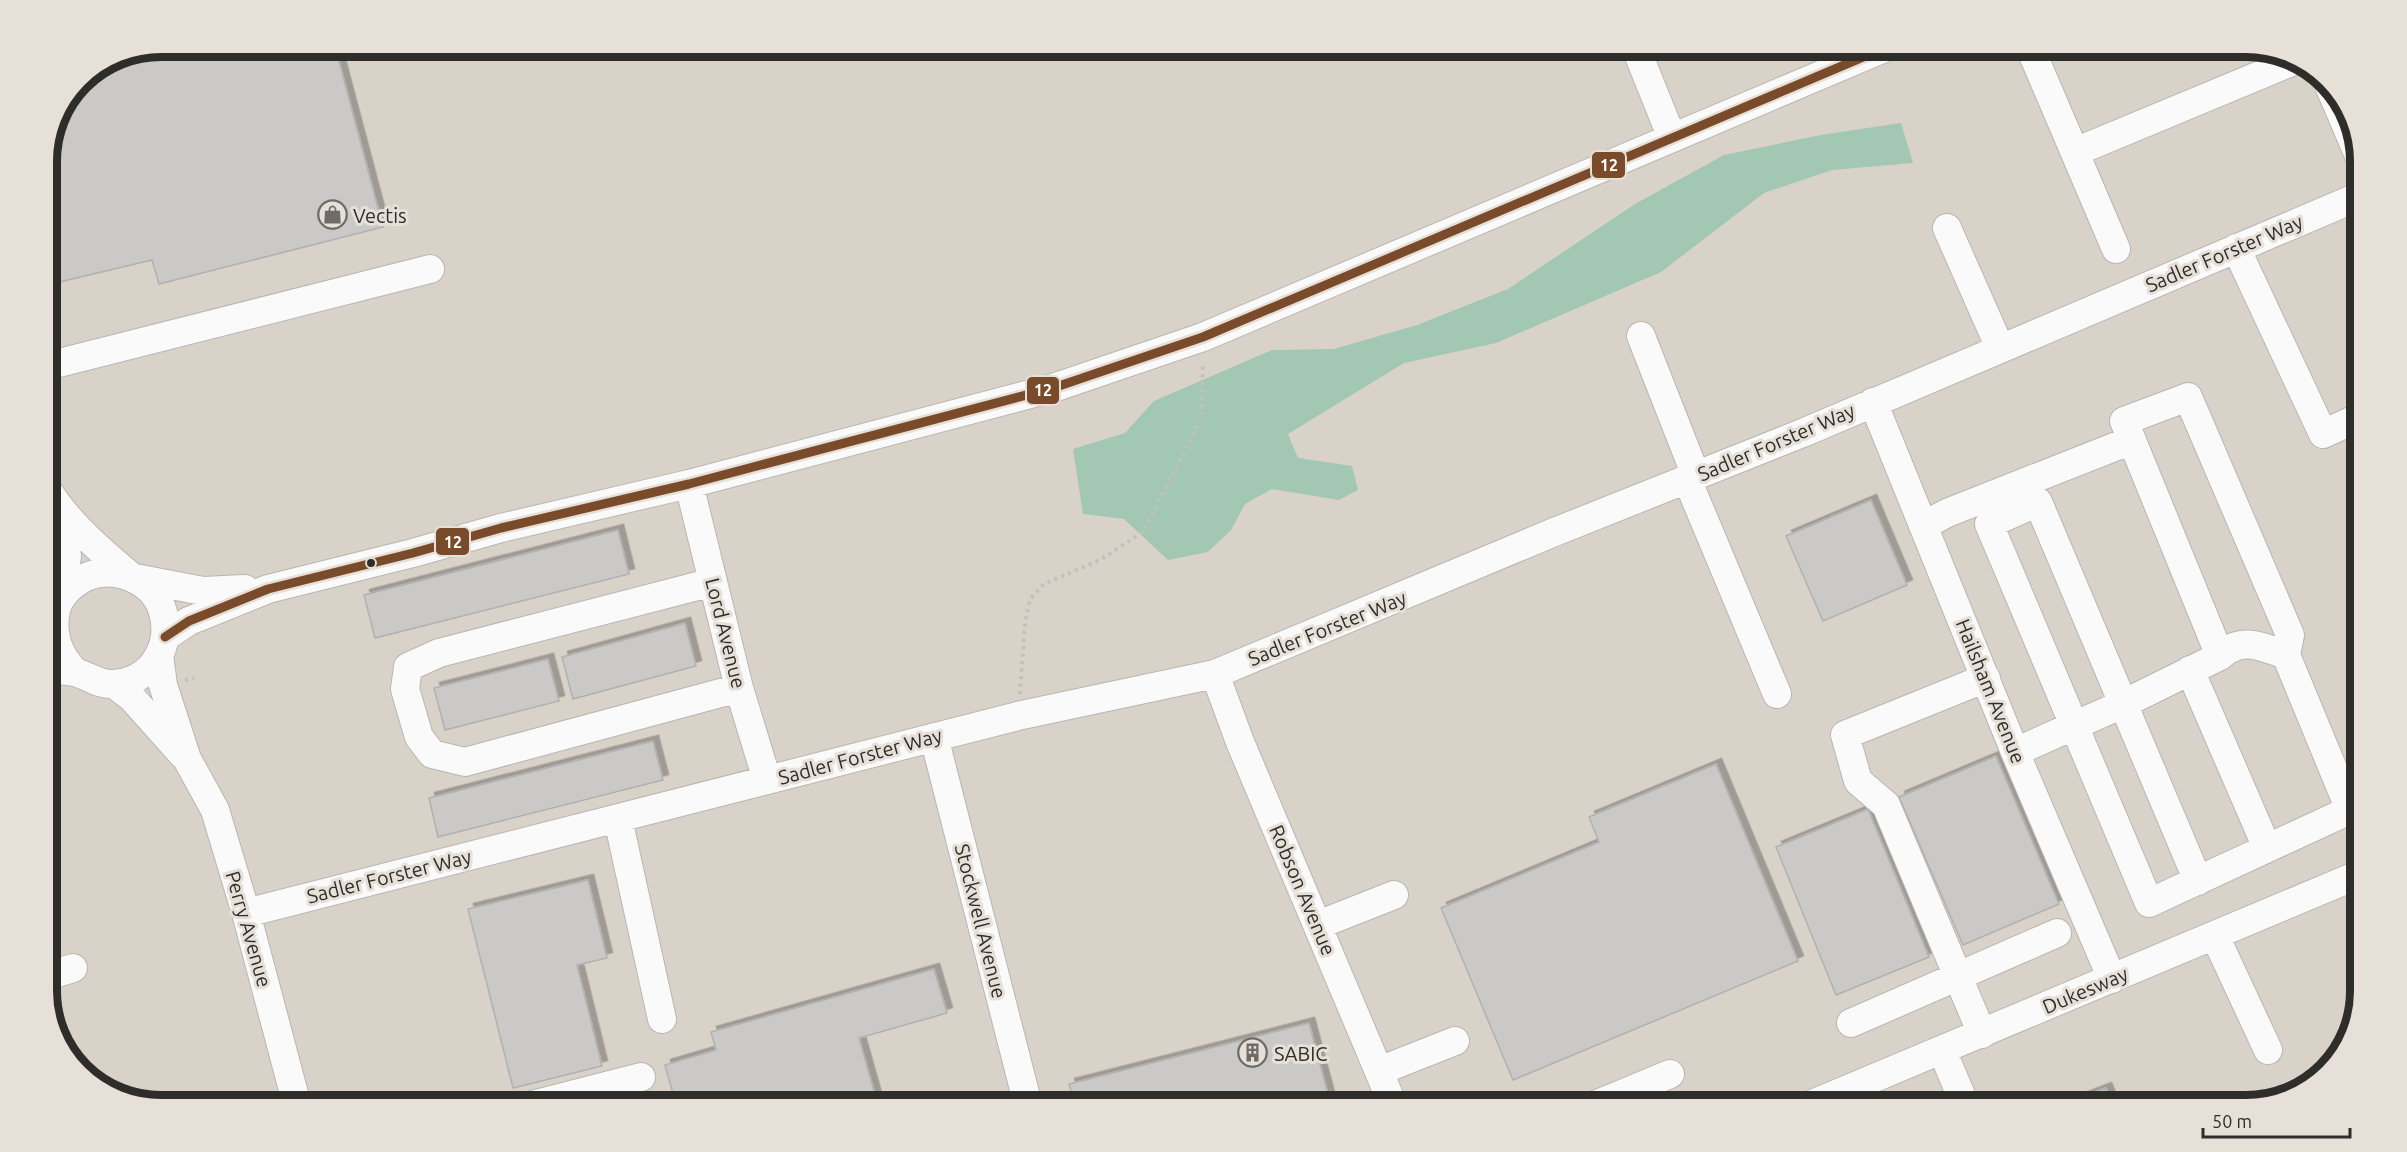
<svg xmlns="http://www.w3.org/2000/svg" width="2407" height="1152" viewBox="0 0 2407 1152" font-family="Ubuntu,sans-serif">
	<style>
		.built { fill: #d9d2c9 }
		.forest { fill: #a2c7b3 }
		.building { fill: #cac9c8; stroke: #b2b0b0; stroke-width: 1.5; filter: url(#shadow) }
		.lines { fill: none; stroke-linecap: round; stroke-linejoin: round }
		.minor-casing { stroke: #b8b6b3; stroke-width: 30 }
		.path { stroke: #c2c0be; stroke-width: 4; stroke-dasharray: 3 4.5; stroke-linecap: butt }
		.minor { stroke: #fbfafa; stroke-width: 28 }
		.bus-1-casing { stroke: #e6e0d8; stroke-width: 14 }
		.bus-1 { stroke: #7a4b2a; stroke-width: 9 }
		.bus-dot { fill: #2f2d2a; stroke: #e6e0d8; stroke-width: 2 }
		.labels { text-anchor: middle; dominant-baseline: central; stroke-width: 6; stroke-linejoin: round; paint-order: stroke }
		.poi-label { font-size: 20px; fill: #2f2d2a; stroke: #e6e0d8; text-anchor: start }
		.street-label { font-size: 20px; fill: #2f2d2a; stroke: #e6e0d8 }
		.rim { fill: none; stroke: #2f2d2a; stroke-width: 8 }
		.line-badge { stroke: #e6e0d8; stroke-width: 2 }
		.badge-label { font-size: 16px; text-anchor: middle; font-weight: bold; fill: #fff }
	</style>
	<defs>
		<filter id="shadow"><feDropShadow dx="5.5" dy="-5.5" stdDeviation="0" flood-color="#0004"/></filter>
	</defs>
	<rect width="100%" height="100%" fill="#e2dfdc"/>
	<path class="built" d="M161,46H2246L2290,55L2341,97L2360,154V991L2352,1035L2310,1086L2247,1105H161L117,1097L66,1055L47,999V154L80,80L117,55Z"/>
	<path class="forest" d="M1901,123L1913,163L1832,170L1764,193L1661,272L1496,343L1404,363L1288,434L1298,458L1352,466L1358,490L1339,500L1272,489L1245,504L1231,530L1208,552L1168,560L1124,519L1083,514L1073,449L1125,433L1154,401L1272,350L1334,349L1417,325L1508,289L1635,204L1724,155L1821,135Z"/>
	<path class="building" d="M161,46H335L383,227L159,284L152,260L47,285V154L80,80L117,55Z
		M1871,500L1907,585L1823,621L1786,536Z
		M618,530L629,574L375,638L364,595Z
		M685,623L696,666L573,699L562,657Z
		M548,659L559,701L445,730L434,688Z
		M653,741L663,780L438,837L429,798Z
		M1996,756L2059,904L1963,945L1899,797Z
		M1716,764L1798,961L1513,1080L1441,908L1599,842L1589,817Z
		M1868,809L1929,957L1836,995L1776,847Z
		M588,880L607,958L577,965L602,1066L513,1088L468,909Z
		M934,969L947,1013L859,1038L878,1105H676L665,1065L716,1050L711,1032Z
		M1309,1023L1331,1105H1075L1069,1084Z
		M2106,1088L2113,1105H2062Z"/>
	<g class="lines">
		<defs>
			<path id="minor" d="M1635,46L1672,138
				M2031,50L2116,249
				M2330,88L2360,158
				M2075,152L2296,60
				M1947,228L2000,348
				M2236,248L2323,434L2360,417
				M1641,336L1696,476
				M51,365L430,269
				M1873,402L2015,752L2112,979
				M1687,479L1777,694
				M689,484L739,688L767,780
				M47,489C67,522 99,549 128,574
				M55,505L67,556L61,597
				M1923,526L1947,513L2132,440
				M135,578L203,591L245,589
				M713,582L439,653L408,667L405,689L419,737L432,754L465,762L739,688
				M165,637L189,621L268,589L413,553L501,528L689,484L1053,388L1203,337L1889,46
				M159,655L163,685L187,759L215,810L246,913L297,1105
				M47,670C55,670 66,670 74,672C88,675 98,685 113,684C152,682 174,645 162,609C152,579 114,565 86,577C72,584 60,595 56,610C51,635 58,654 75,672
				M2190,670L2267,848
				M1215,674L1240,742L1393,1105
				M114,684L132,698L183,755
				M934,737L1028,1105
				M2015,752L2123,704L2220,656C2241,636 2261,646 2286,655
				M618,819L662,1019
				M2198,881L2038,502L1989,524L2149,903C2216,872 2283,841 2350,810L2286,655L2290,635L2188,397L2124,421L2220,656
				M246,913L1022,715L1215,674L1552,533L1805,432L2360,196
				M1318,925L1394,895
				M2215,936L2268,1050
				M47,976L73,968
				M1851,1023L2057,933
				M1982,1034L1886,805L1858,781L1845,735L1986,678
				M1942,1050L1965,1105
				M1379,1071L1455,1041
				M532,1105L641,1077
				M1595,1105L1617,1096
				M1622,1105L1617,1096L1670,1074
				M1810,1105L2360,874"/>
		</defs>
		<use href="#minor" class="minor-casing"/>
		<path class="path" d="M185,680L194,678
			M1020,694L1025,622L1030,599L1044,584L1100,560L1143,532L1202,417L1203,362"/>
		<use href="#minor" class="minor"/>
		<defs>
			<path id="bus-1" d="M165,637L189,621L268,589L413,553L501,528L689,484L1053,388L1203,337L1889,46"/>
		</defs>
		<use href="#bus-1" class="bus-1-casing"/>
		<use href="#bus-1" class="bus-1"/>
	</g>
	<defs>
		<symbol id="shop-ring" viewBox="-11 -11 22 22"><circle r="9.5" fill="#e6e0d8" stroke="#6e6b68" stroke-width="1.5"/><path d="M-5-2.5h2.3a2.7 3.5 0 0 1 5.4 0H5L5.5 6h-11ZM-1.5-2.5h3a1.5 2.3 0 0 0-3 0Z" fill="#6e6b68"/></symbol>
		<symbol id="building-ring" viewBox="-11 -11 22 22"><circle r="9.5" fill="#e6e0d8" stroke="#6e6b68" stroke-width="1.5"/><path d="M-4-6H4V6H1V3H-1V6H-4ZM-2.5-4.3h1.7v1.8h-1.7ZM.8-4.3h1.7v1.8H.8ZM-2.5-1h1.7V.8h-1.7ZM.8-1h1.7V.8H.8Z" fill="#6e6b68"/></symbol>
	</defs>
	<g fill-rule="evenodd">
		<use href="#shop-ring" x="316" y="198" width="33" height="33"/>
		<use href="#building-ring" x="1236" y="1036" width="33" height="33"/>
	</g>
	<circle class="bus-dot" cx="371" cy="563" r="5"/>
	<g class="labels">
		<g class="poi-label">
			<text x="353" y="215">Vectis</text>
			<text x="1274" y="1053">SABIC</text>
		</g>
		<g class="street-label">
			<text transform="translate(2224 253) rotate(-23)">Sadler Forster Way</text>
			<text transform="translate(1776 442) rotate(-23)">Sadler Forster Way</text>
			<text transform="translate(1327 628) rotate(-22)">Sadler Forster Way</text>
			<text transform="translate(726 633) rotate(76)">Lord Avenue</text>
			<text transform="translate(1991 691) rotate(68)">Hailsham Avenue</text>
			<text transform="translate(860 756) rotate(-15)">Sadler Forster Way</text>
			<text transform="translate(389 876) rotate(-14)">Sadler Forster Way</text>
			<text transform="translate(1303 890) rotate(67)">Robson Avenue</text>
			<text transform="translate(981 921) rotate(76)">Stockwell Avenue</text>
			<text transform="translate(249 929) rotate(74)">Perry Avenue</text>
			<text transform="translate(2085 990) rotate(-23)">Dukesway</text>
		</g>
	</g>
	<path d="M0 0H2407V1152H0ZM161 57H2246A104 104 0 0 1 2350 161V991A104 104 0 0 1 2246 1095H161A104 104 0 0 1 57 991V161A104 104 0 0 1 161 57Z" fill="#e6e0d8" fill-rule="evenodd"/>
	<path class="rim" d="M161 57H2246A104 104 0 0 1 2350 161V991A104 104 0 0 1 2246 1095H161A104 104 0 0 1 57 991V161A104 104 0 0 1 161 57Z"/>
	<g class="line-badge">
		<rect x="1591" y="151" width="35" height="28" rx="6" fill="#7a4b2a"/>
		<rect x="1026" y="376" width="34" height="29" rx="6" fill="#7a4b2a"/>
		<rect x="435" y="527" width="35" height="29" rx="6" fill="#7a4b2a"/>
	</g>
	<g class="badge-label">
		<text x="1609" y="171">12</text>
		<text x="1043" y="396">12</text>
		<text x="453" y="548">12</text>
	</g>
	<path d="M2203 1128v9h147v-9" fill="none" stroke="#2f2d2a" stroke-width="3"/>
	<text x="2212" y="1128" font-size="18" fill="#2f2d2a" stroke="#e6e0d8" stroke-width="4.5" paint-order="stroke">50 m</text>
</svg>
